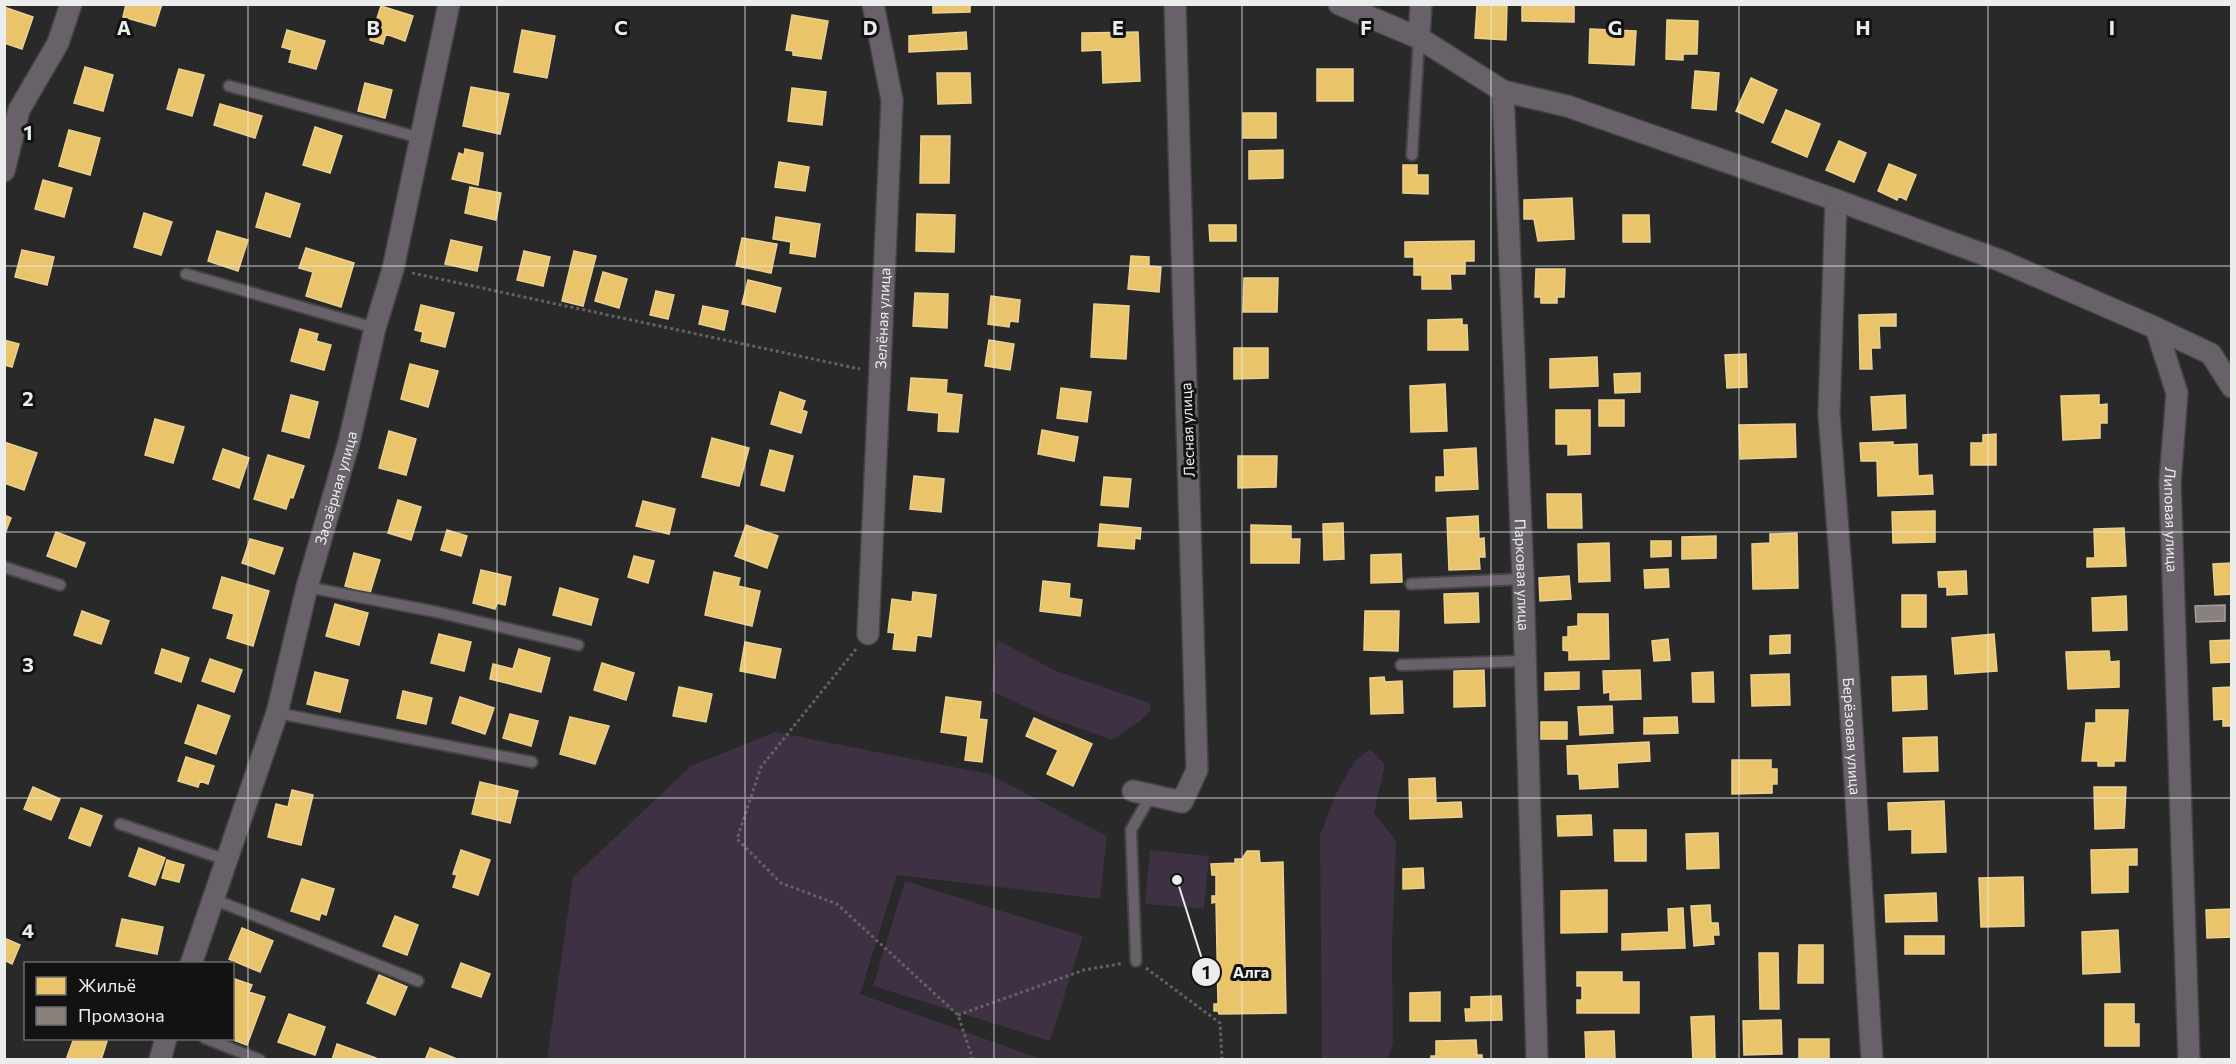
<svg xmlns="http://www.w3.org/2000/svg" width="2236" height="1064" viewBox="0 0 2236 1064" font-family="Commissioner,sans-serif">
	<style>
		.green { fill: #3e3143 }
		.homes { fill: #e9c46a; stroke: #ead091; stroke-width: 1.5 }
		.industry { fill: #8a817c; stroke: #a7a19e; stroke-width: 1.5 }
		.lines { fill: none; stroke-linecap: round; stroke-linejoin: round }
		.service-casing { stroke: #434443; stroke-width: 14 }
		.minor-casing { stroke: #434443; stroke-width: 24 }
		.path { stroke: #646065; stroke-width: 3; stroke-dasharray: 3 3; stroke-linecap: butt }
		.service { stroke: #68616a; stroke-width: 10 }
		.minor { stroke: #68616a; stroke-width: 21 }
		.grid { fill: none; stroke: #ebedec; stroke-width: 1.5; stroke-opacity: 0.55 }
		.labels { text-anchor: middle; dominant-baseline: central; stroke-width: 6; stroke-linejoin: round; paint-order: stroke }
		.street-label { font-size: 15px; fill: #ebedec; stroke: #111211 }
		.grid-label { font-size: 20px; text-anchor: middle; font-weight: bold; fill: #ebedec; stroke: #111211; stroke-width: 6; stroke-linejoin: round; paint-order: stroke }
		.leader { fill: none; stroke: #ebedec; stroke-width: 2 }
		.callout-dot { fill: #ebedec; stroke: #111211; stroke-width: 2 }
		.mark-label { font-size: 18px; text-anchor: middle; font-weight: bold; fill: #111 }
		.callout-label { font-size: 16px; text-anchor: middle; font-weight: bold; fill: #ebedec; stroke: #111211; stroke-width: 6; stroke-linejoin: round; paint-order: stroke }
	</style>
	<rect width="100%" height="100%" fill="#282928"/>
	<path class="green" d="M997,640L1056,671L1150,703V711L1139,722L1112,740L1048,717L991,691Z
		M775,732L989,774L1107,836L1100,899L897,875L860,994L1041,1059H547L573,877L691,766Z
		M1370,749L1385,765L1374,813L1396,841L1392,944L1393,1043L1388,1059H1322L1320,835L1336,794L1348,772L1355,761Z
		M1150,850L1209,856L1204,909L1145,904Z
		M905,881L1083,936L1050,1041L873,986Z"/>
	<path class="homes" d="M126,4H162L155,26L123,17Z
		M933,4H970V12L933,13Z
		M1522,4H1574V22L1522,21Z
		M1477,5L1507,6L1506,40L1475,38Z
		M381,6L413,16L405,41L386,34L383,44L370,40Z
		M4,7L33,17L22,49L4,43Z
		M792,15L828,21L821,59L793,55V51L786,50Z
		M1667,20L1698,21L1697,54H1683V60L1666,59Z
		M1590,29L1636,31L1634,65L1589,63Z
		M287,30L325,41L316,69L289,62L292,50L282,47Z
		M522,30L555,36L547,78L514,72Z
		M966,32L967,49L909,52V36Z
		M1138,32L1140,81L1103,83L1102,50L1082,51V33Z
		M85,67L113,75L103,111L74,103Z
		M179,69L204,75L192,116L167,109Z
		M1317,69H1353V101H1317Z
		M1695,71L1719,73L1716,110L1692,108Z
		M937,73H970L971,103L938,104Z
		M1751,78L1777,90L1763,123L1736,111Z
		M365,83L392,90L385,118L358,111Z
		M471,87L509,94L500,134L463,126Z
		M792,88L826,92L822,125L788,121Z
		M220,104L262,116L255,138L214,125Z
		M1786,110L1820,124L1807,157L1772,142Z
		M1243,113H1276V138H1243Z
		M315,127L342,136L330,173L303,165Z
		M69,130L100,138L90,175L59,166Z
		M921,136H950L949,183H920Z
		M1839,141L1866,153L1854,182L1826,170Z
		M465,149L483,153L478,185L452,179L459,153L464,155Z
		M1283,150V178L1249,179V151Z
		M779,162L809,167L805,191L775,187Z
		M1889,164L1916,175L1906,200L1899,196L1897,200L1878,191Z
		M1403,165H1417V175H1428V194L1403,193Z
		M43,180L72,188L64,217L35,209Z
		M470,187L501,193L496,220L465,213Z
		M266,193L300,204L290,237L256,227Z
		M1572,198L1574,239L1538,241L1534,219H1524V200Z
		M144,213L172,222L161,255L134,247Z
		M917,214L955,215L954,252L916,251Z
		M1623,215H1649L1650,242H1623Z
		M776,217L820,224L815,257L790,253L791,242L773,239Z
		M1209,225H1236V241H1210Z
		M217,231L248,240L238,271L208,261Z
		M742,238L777,244L771,273L736,266Z
		M451,240L482,247L477,271L445,264Z
		M1474,241V261H1465V274H1450L1451,289H1422V275H1414V257H1405V242Z
		M306,248L354,263L341,307L306,296L313,272L299,268Z
		M22,250L54,257L47,285L15,277Z
		M524,251L550,257L543,286L517,280Z
		M574,251L596,256L583,306L562,301Z
		M1131,256L1149,257V266L1161,267L1159,292L1128,289Z
		M1536,269H1565L1564,297H1557V303H1541V297H1535Z
		M603,272L627,279L619,308L595,301Z
		M1244,278H1278L1277,312H1243Z
		M748,280L781,288L775,312L742,304Z
		M656,291L674,295L668,319L650,315Z
		M915,293L948,294L947,328L913,326Z
		M991,296L1020,300L1018,322L1010,321L1009,327L988,324Z
		M1094,304L1129,306L1126,359L1091,357Z
		M421,305L454,313L445,347L421,341L423,332L415,330Z
		M703,306L728,311L724,330L699,324Z
		M1896,314V326H1879L1880,348H1871L1872,369H1860L1859,315Z
		M1462,319V325H1467L1468,350H1428V320Z
		M300,329L318,334L316,341L331,345L324,370L291,361Z
		M4,340L19,344L12,367L4,365Z
		M989,340L1014,344L1010,370L985,366Z
		M1234,348H1268V378L1234,379Z
		M1746,354L1747,387L1727,388L1725,355Z
		M1597,357L1598,386L1550,388V359Z
		M410,364L438,371L428,407L401,399Z
		M1640,373V392L1615,393L1614,374Z
		M911,378L947,380L946,393L962,395L958,432L938,431L939,413L908,410Z
		M1445,384L1447,431L1411,432L1410,386Z
		M1061,388L1091,392L1087,422L1057,418Z
		M780,392L805,401L802,410L807,412L801,433L771,424Z
		M291,395L318,402L309,438L282,431Z
		M1905,395L1906,428L1873,430L1871,397Z
		M2099,395V405L2107,404V423H2100V438L2063,440L2061,396Z
		M1599,400H1624V426H1599Z
		M1556,410H1590V454L1568,455V444H1556Z
		M155,419L184,427L173,463L145,455Z
		M1795,424L1796,457L1740,459L1739,425Z
		M1042,430L1078,437L1074,461L1038,454Z
		M389,431L416,439L406,475L379,468Z
		M1996,434V465H1971V443H1983V435Z
		M712,438L749,448L739,486L702,477Z
		M4,442L37,453L24,490L4,483Z
		M1893,442V445L1917,444L1918,476L1932,475L1933,494L1878,496L1877,461H1861L1860,443Z
		M1476,448L1478,489L1436,491V477H1445L1444,450Z
		M223,449L249,458L239,488L213,479Z
		M770,450L793,456L784,491L761,485Z
		M268,455L304,466L293,498L290,497L286,509L254,499Z
		M1238,456H1277L1276,487L1238,488Z
		M914,476L944,479L941,512L910,509Z
		M1104,477L1131,479L1128,507L1101,505Z
		M1547,494H1581L1582,528H1548Z
		M398,500L421,507L411,540L388,533Z
		M643,501L675,509L669,534L636,526Z
		M1935,511V542L1893,543L1892,512Z
		M4,515L11,518L4,536Z
		M1478,516L1479,539L1484,538L1485,557H1479L1480,569L1449,570L1447,518Z
		M1343,523L1344,559L1324,560L1323,524Z
		M1100,524L1141,528L1140,539L1135,538L1134,549L1098,546Z
		M746,525L778,536L767,568L735,556Z
		M1251,525L1291,526V539H1300L1299,563H1251Z
		M2124,528L2126,566L2087,567V558H2095L2094,529Z
		M447,530L467,536L461,556L441,550Z
		M56,532L85,543L76,567L47,556Z
		M1797,533L1798,588L1753,589L1752,544L1770,543V534Z
		M1716,536V558L1682,559V537Z
		M250,539L283,548L274,574L242,563Z
		M1651,541H1671V556L1651,557Z
		M1609,543L1610,581L1579,582L1578,544Z
		M354,553L380,560L370,593L345,586Z
		M1401,554L1402,582L1371,583V555Z
		M634,556L654,561L648,583L628,577Z
		M2232,563V594L2215,595L2213,564Z
		M1668,569L1669,587L1645,588L1644,570Z
		M481,570L511,577L505,605L497,603L495,609L473,603Z
		M1966,571L1967,594L1947,595V587H1939L1938,572Z
		M714,572L740,578L738,586L760,591L752,626L705,615Z
		M1569,576L1571,599L1540,601L1539,578Z
		M222,577L269,591L253,646L227,638L234,614L213,608Z
		M1043,581L1070,584L1069,598L1082,600L1080,616L1040,611Z
		M560,588L598,599L591,625L553,615Z
		M913,592L936,595L931,637L917,635L915,651L893,649L895,633L888,632L892,599L912,602Z
		M1478,593L1479,622L1445,623L1444,594Z
		M1902,595H1926V627H1902Z
		M2126,596L2127,630L2093,631L2092,598Z
		M335,604L368,613L359,645L326,636Z
		M82,611L109,621L101,644L74,635Z
		M1365,611H1399L1398,651L1364,650Z
		M1578,614H1608L1609,659L1569,660V651L1563,650V637H1568V627L1578,626Z
		M439,634L471,642L464,671L431,663Z
		M1994,634L1997,671L1955,674L1952,638Z
		M1790,635V653L1770,654V636Z
		M1668,639L1670,660L1654,661L1652,641Z
		M2232,640V662L2211,663L2210,641Z
		M745,642L781,649L775,678L740,671Z
		M162,649L189,658L181,682L155,673Z
		M519,649L550,658L541,692L490,679L493,664L513,669Z
		M2109,651L2110,662L2119,661V687L2068,689L2066,652Z
		M210,659L242,670L234,692L202,681Z
		M602,663L634,673L626,700L594,690Z
		M1484,670L1485,706L1454,707V671Z
		M1640,670L1641,699L1610,700V692L1604,693L1603,671Z
		M315,672L348,680L340,712L307,704Z
		M1579,672V689L1545,690V673Z
		M1713,672L1714,702H1693L1692,673Z
		M1789,674L1790,705L1752,706L1751,675Z
		M1926,676L1927,709L1893,711L1892,677Z
		M1384,677L1385,682L1402,681L1403,713L1371,714L1370,678Z
		M679,687L712,694L706,722L673,716Z
		M2232,687V726H2223V719L2214,720L2213,688Z
		M403,691L432,698L426,724L397,718Z
		M460,697L494,708L485,734L452,723Z
		M946,697L981,702L979,719L987,720L982,762L965,760L968,736L941,732Z
		M198,705L230,716L216,754L185,743Z
		M1612,706L1613,733L1580,735L1578,707Z
		M2096,710H2128L2125,761H2114V766H2098V761H2082L2086,723H2096Z
		M510,714L538,721L531,746L503,738Z
		M570,717L609,726L595,764L560,754Z
		M1677,717L1678,733L1644,734V718Z
		M1034,718L1092,744L1073,786L1047,774L1058,750L1026,736Z
		M1541,722H1567V739H1541Z
		M1937,737L1938,771L1904,772L1903,738Z
		M1649,742L1650,761L1617,763L1618,787L1580,789L1579,774H1568L1567,746Z
		M186,757L214,766L208,784L200,781L198,787L178,781Z
		M1732,760H1771V769H1777V784H1772V793L1732,794Z
		M1435,778L1436,803L1461,802L1462,817L1410,819L1409,779Z
		M480,782L518,791L510,823L472,814Z
		M33,787L60,799L51,820L24,809Z
		M2094,787H2126L2124,828L2095,829Z
		M292,790L313,795L301,845L268,837L276,804L288,807Z
		M1944,801L1946,852L1912,853V829L1889,830L1888,803Z
		M81,808L102,816L90,846L69,838Z
		M1591,815L1592,835L1558,836L1557,816Z
		M1614,830H1646V861H1615Z
		M1718,833L1719,868L1687,869L1686,834Z
		M139,848L165,858L155,885L129,876Z
		M2137,849V865H2128V892L2092,893L2091,850Z
		M461,850L490,860L478,895L453,887L457,875L453,874Z
		M1247,851H1259L1260,863L1283,862L1286,1013L1219,1014L1218,1011H1214V1004H1218L1216,902L1212,903V896H1216V875H1212L1211,864L1235,863V859H1242Z
		M167,860L184,865L179,882L162,878Z
		M1423,868L1424,888L1403,889V869Z
		M2023,877L2024,926L1981,927L1979,878Z
		M302,879L334,889L326,915L321,913L319,920L291,911Z
		M1607,890V932L1561,933V891Z
		M1936,893L1937,921L1886,922L1885,895Z
		M1710,905L1711,923H1718L1719,935H1713L1714,944L1694,946L1691,906Z
		M1683,908L1685,948L1622,950V934L1669,932L1668,909Z
		M2232,909V937L2207,938L2206,910Z
		M395,916L418,925L407,955L383,946Z
		M122,919L163,927L157,954L116,946Z
		M242,928L273,941L260,972L229,959Z
		M2118,930L2120,972L2083,974L2082,932Z
		M1905,936H1944V954H1905Z
		M4,938L20,945L12,964L4,960Z
		M1799,945H1823V983H1798Z
		M1759,953H1778L1779,1009H1760Z
		M461,963L490,974L481,997L452,987Z
		M1577,972H1622V982H1639V1013H1577V1000H1582V986H1577Z
		M379,975L407,987L395,1015L367,1003Z
		M232,978L252,985L249,992L265,997L247,1045L231,1039L235,1029Z
		M1440,992V1021H1410V993Z
		M1501,996L1502,1020L1466,1021L1465,1009H1471V997Z
		M2105,1004H2134V1024H2139V1046H2105Z
		M289,1014L325,1027L315,1055L278,1042Z
		M1714,1016L1715,1059L1693,1060L1691,1017Z
		M1781,1020L1782,1054L1744,1055L1743,1021Z
		M1614,1031L1615,1059L1586,1060L1585,1032Z
		M74,1038H108L101,1060H66Z
		M1799,1039H1829V1060H1799Z
		M1476,1040L1477,1055H1482V1060H1431V1056H1436V1041Z
		M337,1044L376,1058V1060H332Z
		M430,1048L457,1059V1060H425Z"/>
	<path class="industry" d="M2225,605V621L2196,622L2195,606Z"/>
	<g class="lines">
		<defs>
			<path id="service" d="M229,86L421,138
				M1412,155L1419,38
				M186,274L375,328
				M4,567L60,585
				M1411,584L1523,579
				M307,587L437,612L578,645
				M1401,665L1525,661
				M277,713L532,762
				M120,824L227,860
				M213,899L418,981
				M1136,961L1131,830L1151,795
				M205,1038L260,1060"/>
			<g id="minor">
				<path id="s1" d="M1339,4L1419,38L1503,91L1567,106L1836,200L1829,414L1847,649L1872,1060"/>
				<path d="M1419,38L1421,4"/>
				<path id="s2" d="M1503,91L1523,579L1537,1060"/>
				<path d="M4,171L19,110L58,43L71,4"/>
				<path id="s3" d="M1836,200L1999,260L2156,328L2177,393L2170,482L2189,1060"/>
				<path d="M2156,328L2211,354L2232,387"/>
				<path id="s4" d="M868,634L892,100L873,4"/>
				<path d="M1133,791L1182,802L1197,770L1175,4"/>
				<path id="s5" d="M191,964L277,713L307,587L349,442L375,328L393,269L449,4"/>
				<path d="M160,1060L166,1038"/>
			</g>
		</defs>
		<use href="#service" class="service-casing"/>
		<use href="#minor" class="minor-casing"/>
		<path class="path" d="M412,273L860,369
			M856,649L761,767L737,839L781,883L837,904L958,1015L973,1060
			M1146,968L1220,1023L1222,1060
			M958,1015L1084,970L1124,963"/>
		<use href="#service" class="service"/>
		<use href="#minor" class="minor"/>
	</g>
	<path class="grid" d="M248,4V1060M497,4V1060M745,4V1060M994,4V1060M1242,4V1060M1491,4V1060M1739,4V1060M1988,4V1060M4,266H2232M4,532H2232M4,798H2232"/>
	<g class="labels">
		<g class="street-label">
			<text stroke="none"><textPath href="#s4" startOffset="316">Зелёная улица</textPath></text>
			<text transform="translate(1187 430) rotate(-92)">Лесная улица</text>
			<text stroke="none"><textPath href="#s5" startOffset="498">Заозёрная улица</textPath></text>
			<text stroke="none"><textPath href="#s3" startOffset="540">Липовая улица</textPath></text>
			<text stroke="none"><textPath href="#s2" startOffset="484">Парковая улица</textPath></text>
			<text stroke="none"><textPath href="#s1" startOffset="1074">Берёзовая улица</textPath></text>
		</g>
	</g>
	<g class="grid-label">
		<text x="124" y="35">A</text>
		<text x="373" y="35">B</text>
		<text x="621" y="35">C</text>
		<text x="870" y="35">D</text>
		<text x="1118" y="35">E</text>
		<text x="1366" y="35">F</text>
		<text x="1615" y="35">G</text>
		<text x="1863" y="35">H</text>
		<text x="2112" y="35">I</text>
		<text x="28" y="140">1</text>
		<text x="28" y="406">2</text>
		<text x="28" y="672">3</text>
		<text x="28" y="938">4</text>
	</g>
	<path class="leader" d="M1177 880L1206 972"/>
	<g class="callout-dot">
		<circle cx="1177" cy="880" r="6"/>
		<circle cx="1206" cy="972" r="15"/>
	</g>
	<g class="mark-label">
		<text x="1206" y="979">1</text>
	</g>
	<g class="callout-label">
		<text x="1251" y="978">Алга</text>
	</g>
	<rect width="2236" height="1064" fill="none" stroke="#ebedec" stroke-width="12"/>
	<rect x="24" y="962" width="210" height="78" fill="#111211" stroke="#686a69" stroke-width="1.5"/>
	<rect x="36" y="977" width="30" height="18" fill="#e9c46a" stroke="#686a69" stroke-width="1.5"/>
	<text x="78" y="992" font-size="18" fill="#ebedec">Жильё</text>
	<rect x="36" y="1007" width="30" height="18" fill="#8a817c" stroke="#686a69" stroke-width="1.5"/>
	<text x="78" y="1022" font-size="18" fill="#ebedec">Промзона</text>
</svg>
